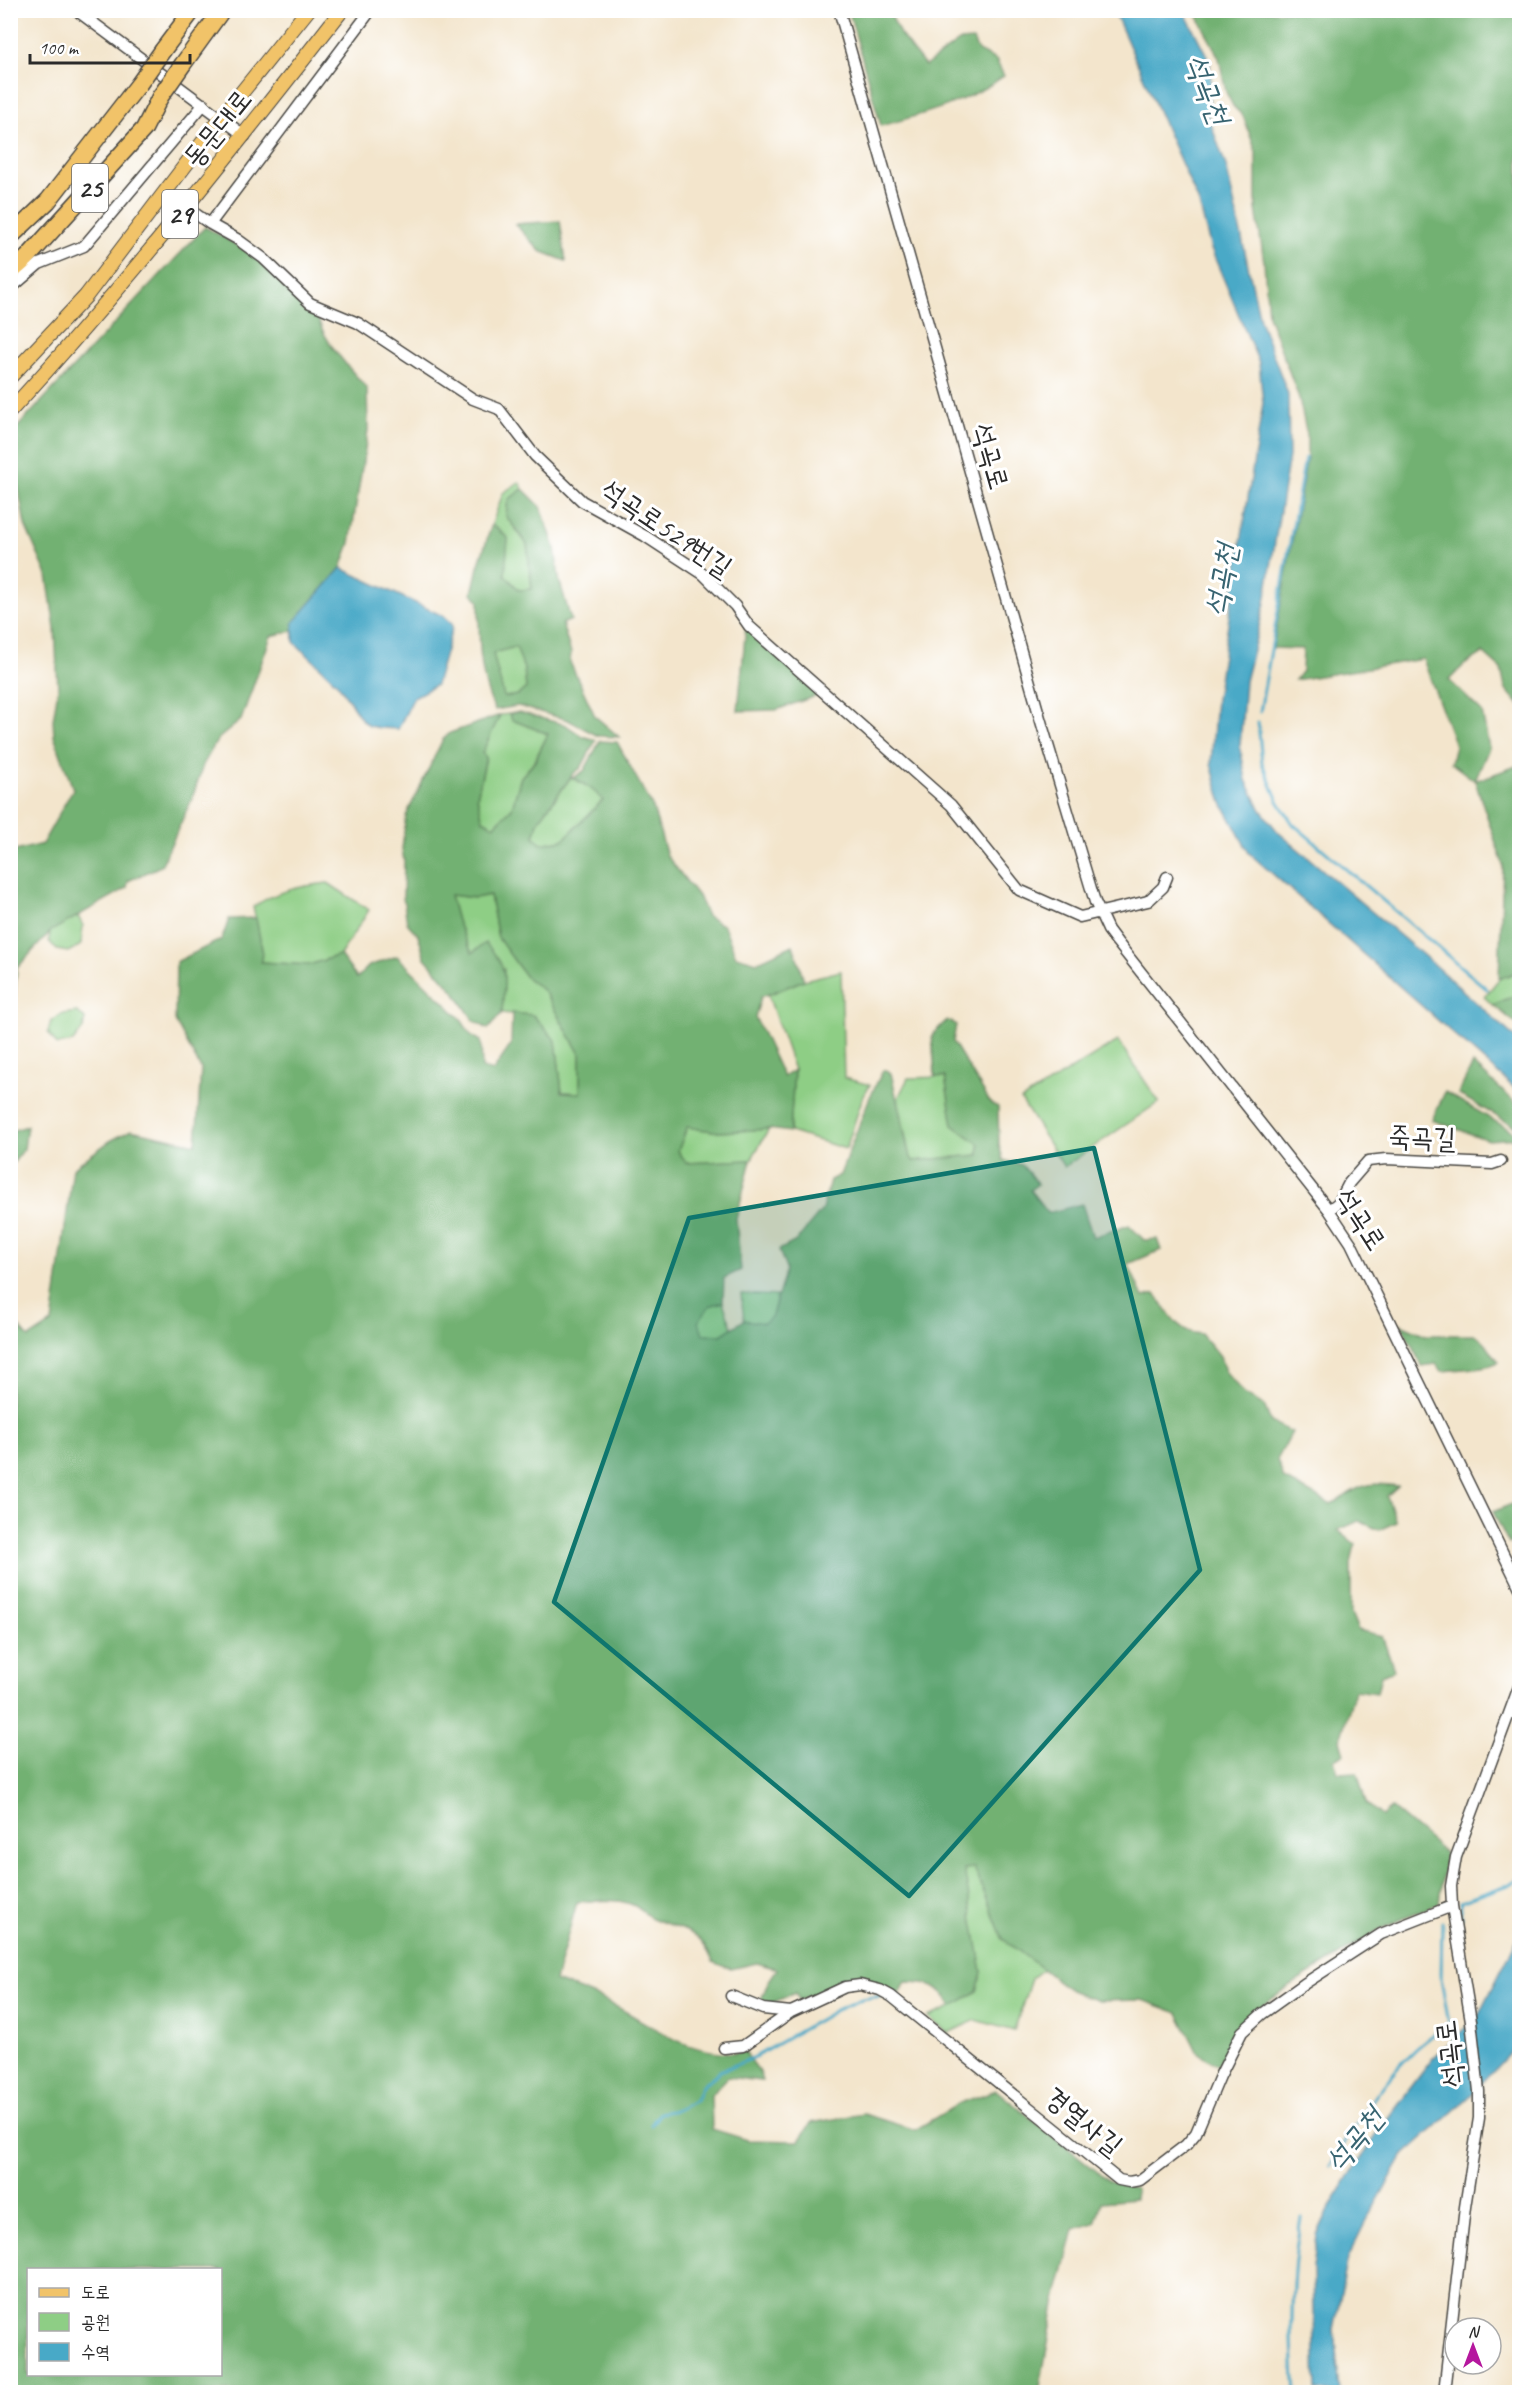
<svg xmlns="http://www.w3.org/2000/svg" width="1530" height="2403" viewBox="0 0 1530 2403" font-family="Caveat,'Poor Story',sans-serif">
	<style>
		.green { fill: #8ece85; stroke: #5c7c58; stroke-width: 1.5 }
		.forest { fill: #72b172; stroke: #4e6e4e; stroke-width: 1.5; fill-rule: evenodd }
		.water { fill: #48a9c7; stroke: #3a6a79; stroke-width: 1.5 }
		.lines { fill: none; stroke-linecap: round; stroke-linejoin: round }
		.stream { stroke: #48a9c7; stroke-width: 3 }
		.minor-casing { stroke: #494743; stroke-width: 13 }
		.major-casing { stroke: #494743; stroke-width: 16 }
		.highway-casing { stroke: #494743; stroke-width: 19 }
		.minor { stroke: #fff; stroke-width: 10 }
		.major { stroke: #f1c369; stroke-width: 14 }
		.highway { stroke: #f1c369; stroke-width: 16 }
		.highway-bridge-casing { stroke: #494743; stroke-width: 19; stroke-linecap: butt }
		.highway-bridge { stroke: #f1c369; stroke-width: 16 }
		.marked { fill: #0f766e; fill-opacity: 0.2; stroke: #0f766e; stroke-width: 4.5; stroke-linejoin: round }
		.labels { text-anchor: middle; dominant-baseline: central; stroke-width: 6; stroke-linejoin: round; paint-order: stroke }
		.shield { fill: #fff; stroke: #6b6b6b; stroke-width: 1.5 }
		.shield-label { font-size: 27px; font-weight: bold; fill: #2b2b2b }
		.street-label { font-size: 28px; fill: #2b2b2b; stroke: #fff }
		.water-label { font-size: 30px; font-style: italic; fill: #386471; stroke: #fff }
	</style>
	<rect width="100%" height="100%" fill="#fff"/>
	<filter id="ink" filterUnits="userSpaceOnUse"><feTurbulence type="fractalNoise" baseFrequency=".0167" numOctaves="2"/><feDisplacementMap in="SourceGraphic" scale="12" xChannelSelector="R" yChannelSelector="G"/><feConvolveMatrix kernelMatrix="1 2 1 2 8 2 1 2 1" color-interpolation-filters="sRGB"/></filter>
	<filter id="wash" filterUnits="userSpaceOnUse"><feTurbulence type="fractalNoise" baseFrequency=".008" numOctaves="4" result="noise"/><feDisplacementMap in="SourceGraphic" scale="24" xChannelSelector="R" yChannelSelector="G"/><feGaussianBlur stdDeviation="1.35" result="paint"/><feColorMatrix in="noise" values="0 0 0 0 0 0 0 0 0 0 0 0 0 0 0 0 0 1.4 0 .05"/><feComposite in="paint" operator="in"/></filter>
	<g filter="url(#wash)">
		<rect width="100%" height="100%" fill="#f3e5cc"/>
		<path class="green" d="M519,482L523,489L508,500L506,516L527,544L532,589L519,590L504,575L508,538L492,524L503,493Z
			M516,646L524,669L526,688L518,695L504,698L492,653Z
			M509,714L512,720L548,734L533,763L521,777L512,808L494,826L483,820L477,797L486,758L482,753L500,715Z
			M571,777L592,789L603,800L563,840L541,844L534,836L539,820Z
			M328,883L369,910L340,955L309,965L261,962L262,949L253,907C276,891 300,886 328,883Z
			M450,895L475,898L490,895L498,938L526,977L544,991L580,1054V1093L562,1092L556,1041L533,1016L502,1013L504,969L472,953L457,921Z
			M78,916L83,926L81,945L68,952L57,950L49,941L50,931Z
			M841,971L844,1078L870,1085L863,1096L846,1149L790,1132L794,1070L768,995L804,980Z
			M1519,971V994L1493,1005L1484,997L1499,979Z
			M77,1012L85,1019L83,1029L73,1042L57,1045L48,1032L51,1021L63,1014Z
			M1118,1041L1159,1102L1064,1167L1021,1100Z
			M945,1077L953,1125L979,1144V1155L913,1161L909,1154L898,1098L908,1078Z
			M687,1127L719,1132L769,1129L751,1160L686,1163L678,1151Z
			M741,1294L777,1296L772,1316L764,1323L744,1320Z
			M723,1302L732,1328L721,1335L703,1334L698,1322L709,1306Z
			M963,1868H975L1003,1939L1043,1969L1031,1979L1014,2031L976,2020L948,2033L928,2017L945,2010L977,1991L982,1972Z"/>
		<path class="forest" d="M857,10L889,11L900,34L925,66L959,41L973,40L978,51L996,60L1004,76C968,102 924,114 881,126L849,12Z
			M1195,11H1519V705L1505,688L1501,669L1483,653L1464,665L1449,680L1482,712L1489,748L1475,781L1519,765V971L1499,979L1503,864L1475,781L1451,763L1455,745L1423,659L1295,680L1302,671L1303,649L1273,648L1307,458V435L1299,398L1268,315L1264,262L1256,209V152L1243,116L1233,106L1226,92L1219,58Z
			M560,221L566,261L540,251L515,224Z
			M205,227C223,237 241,246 257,259C277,275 292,303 317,309C316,334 350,369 367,388L368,430L350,543L341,568L293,623V631L271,636L241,720L218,739L203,765L192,799L161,866L128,881L127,888L51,931L17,968L11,1041V852L42,844L73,789L54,736L53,720L58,689L55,629L47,575L25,525L11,447L10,435Z
			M523,489L541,507L555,548L559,579L571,620L562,624L571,653L570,662L595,716L619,737L598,736L568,720L518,706L495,710C478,676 479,637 479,600L472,593L478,567L492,524L508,538L505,575L519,590L532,589L527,544L506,516L508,500ZM516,647L524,669L526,688L518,695L504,697L493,653Z
			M746,625L822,694L776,710L738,711Z
			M519,712L566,725L582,736L596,740L581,768L573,774L539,820L534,836L541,844L563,840L603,800L592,789L573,778L584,771L600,741L617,742L653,808L667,856L698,896L707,916L724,926L736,956L757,962L793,945L804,980L761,997L755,1017L783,1077L794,1070L790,1132L769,1129L719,1132L687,1127L678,1151L686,1163L751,1160L736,1219L741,1270L724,1278L723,1302L709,1306L698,1322L703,1334L721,1335L744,1320L764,1323L772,1316L786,1269L779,1250L796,1241L822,1210L830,1180L840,1175L869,1099L883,1070L891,1073L909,1154L913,1161L979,1155V1144L953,1125L945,1077H935L932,1035L947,1020L956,1025L953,1042L991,1104L998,1107L999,1145L1003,1160L1022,1165L1038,1184L1030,1190L1048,1213L1082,1204L1093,1237L1129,1225L1144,1240L1157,1239L1161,1250L1128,1264L1143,1297L1155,1294C1168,1311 1177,1333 1201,1334L1220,1357L1225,1371L1245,1395L1264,1405L1271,1422L1292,1432L1277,1460L1284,1479L1330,1504C1344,1500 1344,1495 1355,1490C1369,1482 1383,1484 1398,1486L1387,1496L1396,1522L1379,1530L1359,1521L1338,1530L1355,1544L1351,1564V1613L1358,1630L1382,1636L1394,1670L1381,1675L1377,1693L1355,1690L1340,1740L1344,1754L1334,1759L1338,1773L1357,1772L1366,1803L1382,1816L1392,1808L1445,1853L1439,1903L1380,1929L1301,1979L1259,2008L1238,2028L1218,2066L1197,2051L1178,2013L1142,2000L1098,2001L1070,1990L1003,1939L974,1868L964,1869L982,1972L977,1991L953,2006C938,1984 930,1982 905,1982L899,1994C854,1972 842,1981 800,2001L795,1993L772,2003L761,2000L768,1982L777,1969L757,1963L731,1969L713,1962C698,1926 683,1932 652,1918C645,1915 640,1908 633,1905C616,1898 595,1901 577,1902L555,1981C571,1987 588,1992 603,2000C655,2024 684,2058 745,2052L759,2071L762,2081L728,2077L711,2095L712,2129L748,2140L799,2141L811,2123L864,2114L915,2130L960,2103L996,2090L1109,2181L1136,2189L1135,2199L1102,2202L1095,2223L1074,2229L1055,2304L1039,2392H11L10,1317L29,1338L52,1323L73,1168L110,1141L131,1130L196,1144L201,1069L175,1021L176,962L222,939L229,919L256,918L262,949L261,962L309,965L340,955L357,978L369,966L397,956L460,1018L471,1035L481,1041L482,1068L493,1071L511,1045L512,1013L533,1015L556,1041L562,1092L580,1093V1054L544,991L526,977L498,938L490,895L475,898L450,895L457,921L472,953L485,943C511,969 504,979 502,1013L488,1029L474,1021L454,991L425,958L418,935L407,923L403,897L404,861L402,849L406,816L443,739L450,733L500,715L482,753L486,757L477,797L483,820L494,826L512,808L521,777L534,763L548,734L512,720L509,714ZM28,2270H220V2374H28Z
			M1519,994V1026L1493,1005Z
			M1473,1064L1519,1106V1129L1458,1094Z
			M1445,1092L1519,1135L1518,1138L1488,1140L1432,1120Z
			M27,1126L24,1149L11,1166V1131Z
			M1401,1324L1426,1335H1476L1487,1345L1499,1362C1481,1370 1462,1368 1442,1371L1436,1364L1422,1366Z
			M1519,1501V1540L1509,1544L1493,1512Z"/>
		<path class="water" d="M1114,11H1184L1210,62L1211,85L1208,116L1226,166L1260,320L1288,394L1289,456L1265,603L1245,681L1240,746L1246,780L1261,810L1278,832L1423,955L1519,1041V1092L1249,853L1222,803L1211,764L1216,699L1263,403L1259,363L1211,249L1199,203Z
			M341,568L443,616L452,624V629L436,685L414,697L398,729L380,728L369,726L362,720L338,684L294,642L293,623Z
			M1519,1935V2043L1468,2098L1403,2156L1366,2221L1348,2257L1334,2329L1340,2392H1316L1313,2269L1317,2235L1331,2205L1378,2131L1433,2058L1479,2015Z"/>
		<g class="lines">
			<path class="stream" d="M1260,712L1305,458
				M1258,722L1262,763L1278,801L1293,824L1487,989
				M1462,1917L1460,1902L1508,1885L1520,1877
				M651,2125L660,2113L677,2110L696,2100L702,2086L720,2071L753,2058L836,2010L862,1999L881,1996
				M1330,2166C1353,2127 1383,2080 1416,2049C1426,2040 1438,2031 1449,2023L1441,1978L1442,1922
				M1295,2392C1290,2334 1290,2276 1301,2218"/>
		</g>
	</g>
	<g filter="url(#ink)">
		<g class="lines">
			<defs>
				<path id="minor" d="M76,10L245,136
					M839,10L1040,718L1095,902L1108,930L1117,942L1329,1210L1351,1243L1520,1588
					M10,11L11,10
					M186,207L210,224L371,10
					M210,224L237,239L263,258L310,303L358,323L473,399L499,409L535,456L582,501L645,536L703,574L735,606L749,626L951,805L1019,890L1080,917L1148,901L1163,887L1167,877
					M10,289L39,264L84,246L204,104
					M1329,1210L1339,1202L1349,1183L1368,1161L1386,1159L1492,1164L1501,1161
					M731,1996L763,2009L791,2012
					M724,2048L743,2046L791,2012L845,1987L860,1985L880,1990L891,1996L1119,2180L1129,2182L1140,2180L1186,2145L1196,2133L1220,2076L1242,2032L1262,2014L1304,1984L1381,1934L1452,1906
					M1444,2392L1465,2207L1479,2118V2091L1471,2021L1452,1906L1451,1886L1456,1857L1520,1684"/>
				<path id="major" d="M10,377L86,296L222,117L308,10
					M10,411C128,283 235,147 342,10"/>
				<path id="highway" d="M163,50L193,10
					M183,64L222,10
					M10,237L48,201L139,84
					M10,273L27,258L144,129L160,97"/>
			</defs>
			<use href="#minor" class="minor-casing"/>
			<use href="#major" class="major-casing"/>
			<use href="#highway" class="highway-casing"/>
			<use href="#minor" class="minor"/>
			<use href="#major" class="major"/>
			<use href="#highway" class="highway"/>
			<defs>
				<path id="highway-bridge" d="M139,84L163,50
					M160,97L183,64"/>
			</defs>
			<use href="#highway-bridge" class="highway-bridge-casing"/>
			<use href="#highway-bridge" class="highway-bridge"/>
		</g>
	</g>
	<path class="marked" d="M1094,1148L1200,1570L909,1896L554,1602L689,1218Z"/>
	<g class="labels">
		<g class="shield">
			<rect x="72" y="164" width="36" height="48" rx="4.5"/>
			<rect x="162" y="190" width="36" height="48" rx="4.5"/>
		</g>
		<g class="shield-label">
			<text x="90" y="188">25</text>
			<text x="180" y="214">29</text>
		</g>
		<g class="street-label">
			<text transform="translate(217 128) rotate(-51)">동문대로</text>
			<text transform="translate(991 456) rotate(74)">석곡로</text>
			<text transform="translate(667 528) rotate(34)">석곡로529번길</text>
			<text transform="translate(1422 1137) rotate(2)">죽곡길</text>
			<text transform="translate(1361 1219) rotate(57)">석곡로</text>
			<text transform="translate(1449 2054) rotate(-97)">석곡로</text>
			<text transform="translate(1084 2121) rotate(39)">경열사길</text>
		</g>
		<g class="water-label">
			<text transform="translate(1208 89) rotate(69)">석곡천</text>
			<text transform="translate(1221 580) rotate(-80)">석곡천</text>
			<text transform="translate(1354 2139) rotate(-50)">석곡천</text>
		</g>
	</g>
	<rect width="1530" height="2403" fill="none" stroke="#fff" stroke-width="36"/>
	<rect x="27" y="2268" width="195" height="108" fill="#ffffff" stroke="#aaaaaa" stroke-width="1.5"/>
	<rect x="39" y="2288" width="30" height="9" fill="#f1c369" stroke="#aaaaaa" stroke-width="1.5"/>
	<text x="81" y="2298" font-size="18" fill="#2b2b2b">도로</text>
	<rect x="39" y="2313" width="30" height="18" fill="#8ece85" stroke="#aaaaaa" stroke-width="1.5"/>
	<text x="81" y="2328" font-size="18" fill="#2b2b2b">공원</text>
	<rect x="39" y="2343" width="30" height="18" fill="#48a9c7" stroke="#aaaaaa" stroke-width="1.5"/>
	<text x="81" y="2358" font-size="18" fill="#2b2b2b">수역</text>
	<g transform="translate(1473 2346)"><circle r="28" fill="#ffffff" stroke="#aaaaaa" stroke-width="1.5"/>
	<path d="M0-4.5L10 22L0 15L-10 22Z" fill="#b5179e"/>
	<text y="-9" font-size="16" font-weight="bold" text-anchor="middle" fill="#2b2b2b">N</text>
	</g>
	<path d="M30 54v9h160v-9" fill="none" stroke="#2b2b2b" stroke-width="3"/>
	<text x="39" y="54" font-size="18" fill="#2b2b2b" stroke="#ffffff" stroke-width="4.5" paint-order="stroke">100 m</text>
</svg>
